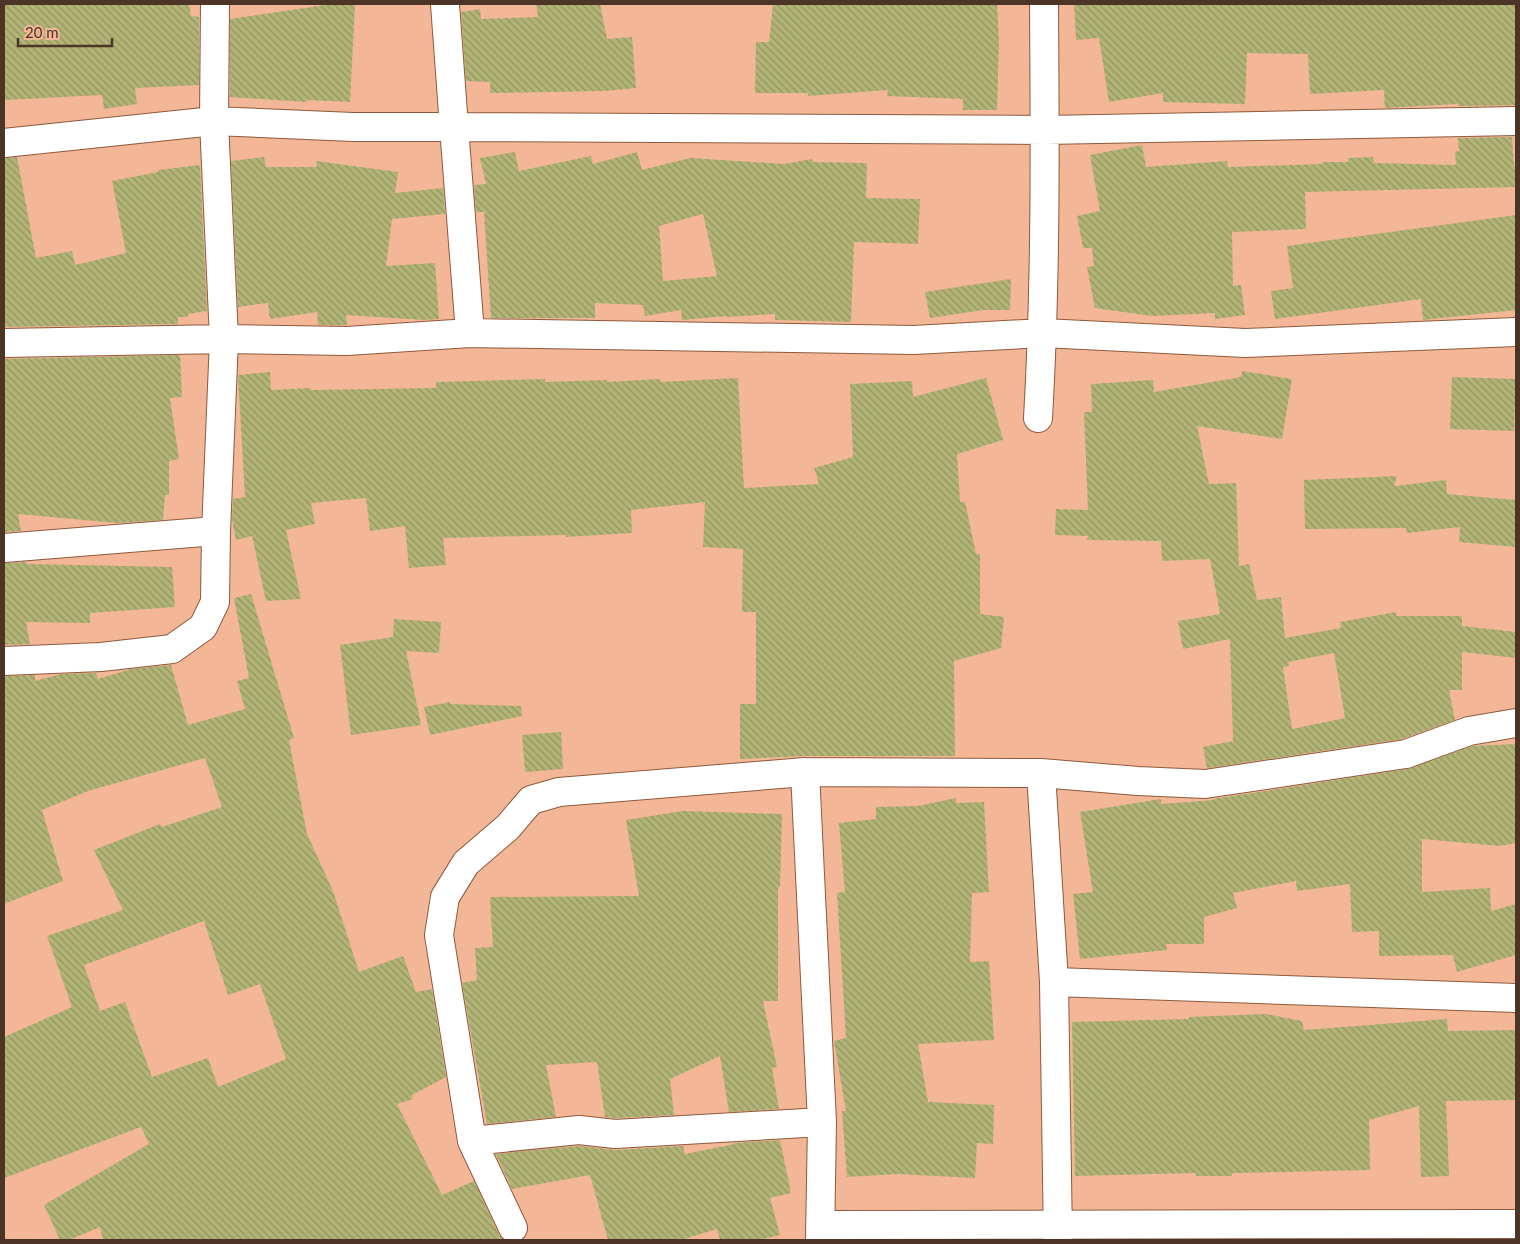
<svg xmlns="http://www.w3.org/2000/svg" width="1520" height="1244" viewBox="0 0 1520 1244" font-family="Lato,sans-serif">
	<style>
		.building { fill: url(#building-back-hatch); fill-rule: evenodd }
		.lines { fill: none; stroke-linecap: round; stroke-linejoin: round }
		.street-casing { stroke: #8e593c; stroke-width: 30 }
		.street { stroke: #fff; stroke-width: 28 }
	</style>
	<defs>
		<pattern id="building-back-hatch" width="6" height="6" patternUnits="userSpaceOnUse" patternTransform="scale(1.25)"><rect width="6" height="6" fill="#b2b476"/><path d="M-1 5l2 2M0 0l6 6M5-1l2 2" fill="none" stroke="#939361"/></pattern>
	</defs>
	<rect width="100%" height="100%" fill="#f3b797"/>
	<path class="building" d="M4,4H189L191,16L199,17V85L135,88L137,104L104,109L102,95L4,100Z
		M332,4H355L350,102L307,100V102L230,97V19Z
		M536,4H600L607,39L632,37L636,88L605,91L490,93V82L466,81L461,12L480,9L481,19L538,17Z
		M773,4H997L999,41L997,110H963V99L887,96L888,90L808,96V93H755L756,42H769Z
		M1074,4H1516V105L1458,106V104L1385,108L1384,90L1310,94L1308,54L1247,53L1245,104L1163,102V93L1109,102L1099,38L1076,40Z
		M1512,137L1514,166H1516V187L1305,192L1306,229L1232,232L1233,286L1241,285L1245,315L1215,319V313L1152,316L1095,308L1087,267L1094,266L1092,248H1083L1077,216L1100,211L1090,155L1142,145L1146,167L1227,161L1228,167L1322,164V162H1348V158L1373,157L1374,163L1456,165L1455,152L1459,151L1458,138Z
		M515,152L519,171L591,156L593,164L637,152L642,170L690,158L784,164L812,159L813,162L867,163L866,198L920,199L918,244L854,242L851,322L775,320V314L727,317V316L682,320L681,310L645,316L643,305L595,303V318H491L484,212H476L474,185L486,184L480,158ZM703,214L717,276L663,281L659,226Z
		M17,157L36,258L72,251L75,265L126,253L112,181L158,172V170L200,165L207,311L188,314V317H178V324L4,327V158Z
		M264,157L266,167H317L316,161L398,172L395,193L443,188L445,214L392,219L386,266L435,263L439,319L423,320L346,315L347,325H318L317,312L270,319L268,303L238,307L231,161Z
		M1516,215V310L1423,320L1421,299L1275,319L1271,291L1293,288L1287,246Z
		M1011,279L1010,310H983L930,318L925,292Z
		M180,355L182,397L170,398L179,459L169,461V495H165L163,520L117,523L18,514L21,531L4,532V359Z
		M1242,371L1292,379L1282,439L1197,426L1209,484L1236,483L1239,566L1249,564L1257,600L1281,597L1285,638L1341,628L1340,622L1396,612V616H1462V626L1516,632V658L1462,652V690H1449L1455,720L1402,739L1207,768L1203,747L1233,741L1230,639L1183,649L1178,621L1220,614L1210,559L1162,561L1161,541L1087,540L1088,536L1055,535L1056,509L1088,510L1084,412H1092L1091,384L1153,380L1154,392L1241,377ZM1334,653L1345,718L1292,729L1283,667L1289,666L1288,662Z
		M270,372L271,390L310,388L311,390L436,388V382L545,379V382L607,380V382L660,379V382L738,378L744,488L819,484L814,468L853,457L850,384L912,381L913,397L986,378L1003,440L957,454L960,502H965L976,554H980V614L1004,617L1001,648L954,661L955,756H805L740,759V704H756V612H742L743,549L703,547L705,502L631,510L632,533L566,537V535L443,538L446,565L409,568L405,526L370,531L366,498L311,503L315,524L286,530L301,599L266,601L252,536L236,540L232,520L233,499L245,497L238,375Z
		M1452,377L1516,379L1514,431L1450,429Z
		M1397,476L1394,486L1446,480L1447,494L1516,500V547L1459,542L1460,527L1407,533L1406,528L1305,529L1304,480Z
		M26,562L27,564L172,567L175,607L90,613V623L26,622L30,644L4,645V563Z
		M251,594L294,738L289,740L307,834L333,891L359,972L403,956L416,992L432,989L446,1077L412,1095L413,1099L397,1104L442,1195L474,1181L499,1235L504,1240H103L100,1227L69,1240H60L44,1205L149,1144L141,1127L4,1178V1037L72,1007L47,936L123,910L94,850L160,824L162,827L222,807L205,758L88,791L42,810L63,881L4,904V676L35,675V681L61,674L96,673L98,679L131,669L171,665L188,725L245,709L237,681L249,678L234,598ZM204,921L228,995L260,984L286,1059L218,1087L208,1058L152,1077L125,1002L100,1011L84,965Z
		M394,619L441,622L439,653L406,651L421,725L351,735L340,645L393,637Z
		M450,702V704L521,706L522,716L430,735L424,707Z
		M561,732L563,769L525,772L522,735Z
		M1516,744V843L1500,846L1422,839V892L1490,888L1491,911L1516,904V955L1457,972L1453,955L1379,956V931L1352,932L1350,884L1297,891L1296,881L1233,893L1237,908L1204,917V944H1166L1167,950L1080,959L1073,894L1093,892L1080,812L1161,799V804L1214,800L1213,799L1408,769L1472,746Z
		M956,798V803L984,802L989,892L972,893L970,962L989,961L994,1040L918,1044L928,1102L994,1105L993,1144L977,1143L975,1178L898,1174L847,1177L842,1111H846L834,1041L846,1038L837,893L845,892L839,823L876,819V807L918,806Z
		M683,811L782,814L780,887H778V1001H763L777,1067L772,1068L779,1109L729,1112L720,1056L670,1079L674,1115L615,1118L605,1117L597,1062L546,1065L556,1117L487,1124L462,983L477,980L475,948L493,947L490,897L639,896L626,820Z
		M1266,1014L1302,1021L1304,1030L1447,1019L1448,1031L1516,1030V1100L1446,1101L1449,1176L1421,1177L1419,1106L1369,1120L1370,1170L1232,1173V1176H1196V1173L1075,1176L1072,1022L1189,1019V1017Z
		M780,1140L791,1193L770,1198L780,1235L759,1240H720L717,1229L681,1240H608L590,1175L512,1189L496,1154L579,1146L616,1150L683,1146L685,1154L735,1144L734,1143Z"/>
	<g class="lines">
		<defs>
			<path id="street" d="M4,143L214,121L353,127H454L445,4
				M470,333L454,127L1045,130L1516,121
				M4,343L224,339L347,341L470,333L914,340L1043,333L1245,343L1516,332
				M1038,418C1046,280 1045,142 1044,4
				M4,548L216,531
				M4,661L101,657L172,649L203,627L215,602L216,531L224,339L214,121L215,4
				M805,772L822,1122L820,1240
				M1041,773L1054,982L1058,1240
				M1054,982L1516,998
				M472,1141L579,1130L615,1134L822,1122
				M820,1225L1516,1224
				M513,1228L472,1141L439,935L445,897L466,863L508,827L531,800L559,792L805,772L1041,773L1138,781L1205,784L1406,754L1469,731L1516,723"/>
		</defs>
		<use href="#street" class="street-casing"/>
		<use href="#street" class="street"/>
	</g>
	<rect width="1520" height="1244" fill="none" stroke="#4c3427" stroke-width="10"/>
	<path d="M18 38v8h94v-8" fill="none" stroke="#4c3427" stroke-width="2.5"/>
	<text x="25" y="38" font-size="15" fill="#4c3427" stroke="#f3b797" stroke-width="4" paint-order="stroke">20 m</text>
</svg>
